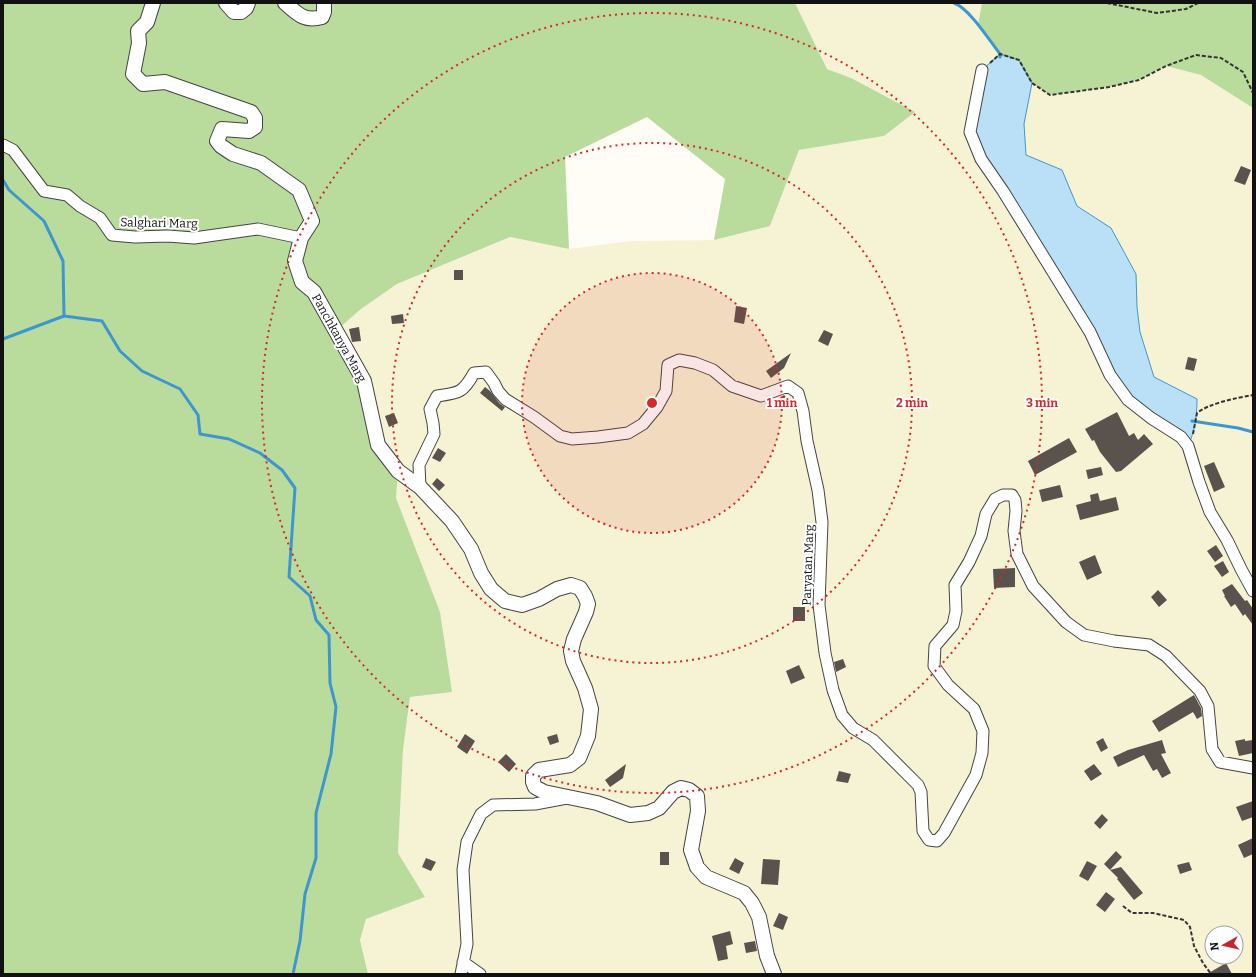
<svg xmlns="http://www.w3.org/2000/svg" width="1256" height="977" viewBox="0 0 1256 977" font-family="Bitter,serif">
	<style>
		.farmland { fill: #f6f3d4; fill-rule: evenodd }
		.forest { fill: #b9dc9c }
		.water { fill: #b9e0f7; stroke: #3f96cf }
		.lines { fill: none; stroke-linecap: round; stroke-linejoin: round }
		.stream { stroke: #3f96cf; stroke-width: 3 }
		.building { fill: #5a524d }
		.minor-casing { stroke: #444; stroke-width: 13 }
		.tertiary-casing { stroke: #444; stroke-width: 16 }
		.path { stroke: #333; stroke-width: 2; stroke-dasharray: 4 2; stroke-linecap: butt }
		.minor { stroke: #fff; stroke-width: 11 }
		.tertiary { stroke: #fff; stroke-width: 14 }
		.ring { fill: none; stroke: #d62828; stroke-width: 2; stroke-dasharray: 2 4 }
		.labels { text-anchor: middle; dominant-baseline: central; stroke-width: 4; stroke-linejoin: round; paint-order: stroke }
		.street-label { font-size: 12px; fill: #111; stroke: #fff }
		.centre { fill: #d62828; stroke: #fff; stroke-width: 2 }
		.ring-label { font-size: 12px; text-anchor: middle; font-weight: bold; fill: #d62828; stroke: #fff; stroke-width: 4; stroke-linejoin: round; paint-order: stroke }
	</style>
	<rect width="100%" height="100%" fill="#fffdf5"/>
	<path class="farmland" d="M795,3H982L978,25L1000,54L982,70L1090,332L1195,423L1197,413V399L1154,377L1140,332L1137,307L1111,228L1077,206L1062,170L1026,156L1024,124L1032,83L1050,95L1109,87L1139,80L1166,66L1201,75L1253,108V974H368L360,940L366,919L425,897L398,853L403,750L410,697L451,692L413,544L396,498L397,471L378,445L336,331L361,309L397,284L510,237L569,249L630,241L714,240L770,226L799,150L884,136L851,78L827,69ZM1212,933H1236V957H1212Z"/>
	<path class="forest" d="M3,3H795L827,69L851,78L915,112L884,136L799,150L770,226L714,240L725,179L647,117L565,157L569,249L510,237L397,284L361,309L337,330L364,381L378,445L398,471L396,498L440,612L452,692L410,697L403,750L398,853L425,897L366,919L360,940L368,974H3Z
		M982,3H1253V108L1201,75L1166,66L1139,80L1109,87L1050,95L1032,83L1019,60L1000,54L978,25Z"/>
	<path class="water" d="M1000,54L1019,60L1032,83L1024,124L1026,155L1062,170L1077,206L1111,228L1136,274L1137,307L1140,332L1154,377L1197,399C1197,415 1195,431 1188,446L1128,400L970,132L982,70Z"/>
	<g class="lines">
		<path class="stream" d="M954,3C970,9 989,40 1000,54V57
			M3,180L9,190L44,221L63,261L64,316
			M3,339L64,316L102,321L120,351L142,371L180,389L198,415L200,434L229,439L260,453L282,470L295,488L289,577L310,596L316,620L329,635L330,683L336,707L331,754L316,813V858L305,894L300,941L293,974
			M1192,421L1238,428L1253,432"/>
	</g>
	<path class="building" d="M1241,166L1251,170L1245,185L1234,181Z
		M454,270H463V280H454Z
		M736,306L747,308L744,324L734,322Z
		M403,314L404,323L392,324L391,316Z
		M359,327L361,341L352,342L349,329Z
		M824,330L833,334L828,346L818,341Z
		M791,353L784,368L771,378L766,371Z
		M1188,357L1197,359L1194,371L1185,369Z
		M485,387L490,391L500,404L505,407L502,411L480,393Z
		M784,395L790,401L782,408L776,401Z
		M1117,412L1129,436L1134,433L1138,440L1144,434L1153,444L1121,471L1116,472L1100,452L1094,440L1092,441L1085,429Z
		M394,413L398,423L389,427L385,416Z
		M1069,438L1077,452L1035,475L1028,461Z
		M438,448L446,453L440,462L432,458Z
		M1214,462L1225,487L1214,492L1204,466Z
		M1101,467L1103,475L1088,479L1086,470Z
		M437,478L445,485L439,491L432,484Z
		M1060,485L1063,497L1042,502L1039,490Z
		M1098,493L1100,501L1116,497L1119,510L1080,520L1076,505L1091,501L1090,495Z
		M1216,545L1223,556L1215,562L1207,551Z
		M1095,555L1102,573L1087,580L1079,562Z
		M1223,561L1229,572L1222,577L1214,566Z
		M1015,568V587L994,588L993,569Z
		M1232,584L1245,601L1247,600L1253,609V625L1245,614L1243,616L1235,604L1231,607L1224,596H1225L1222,590Z
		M1158,590L1167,600L1159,607L1151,597Z
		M793,607H805V621H793Z
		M843,659L846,667L836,672L834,662Z
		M799,665L805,678L791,684L786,671Z
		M1194,695L1201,708L1202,716L1197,719L1193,712L1159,732L1152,721Z
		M465,734L475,741L467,754L457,747Z
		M557,734L559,742L550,745L547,737Z
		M1103,738L1108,748L1101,752L1096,742Z
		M1245,739V741L1253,740V753L1239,756L1235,741Z
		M1162,740L1166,753L1161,754L1171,773L1162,778L1157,769L1153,771L1144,755L1118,767L1113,757L1128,750Z
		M506,754L516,764L509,772L498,762Z
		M626,764L623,778L610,787L605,780Z
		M1094,764L1102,774L1091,781L1084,771Z
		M839,771L851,774L848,783L836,781Z
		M1253,801V817L1242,821L1236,807Z
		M1102,814L1108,820L1100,829L1094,823Z
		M1253,838V854L1244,858L1238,845Z
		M1116,851L1122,857L1110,870L1104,864Z
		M660,852H669V865H660Z
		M426,858L436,862L431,871L422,867Z
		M735,858L744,863L739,874L729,869Z
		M763,859L780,860L778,885L761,884Z
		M1087,861L1097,866L1088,881L1079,876Z
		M1189,862L1192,870L1180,874L1177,865Z
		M1121,867L1143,893L1134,900L1117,879L1118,878L1110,870Z
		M1106,892L1115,899L1105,912L1096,905Z
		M779,913L788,917L783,930L773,926Z
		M730,931L733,944L726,946L728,959L718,961L712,936Z
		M755,941L757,951L746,953L744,943Z
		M1226,963L1232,974H1207Z"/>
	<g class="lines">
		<defs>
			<path id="minor" d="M982,70L970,132L981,159L1003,191L1090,332L1110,375L1128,400L1151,418L1181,437L1188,446L1199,482L1210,512L1227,540L1241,569L1253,591
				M3,145L13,150L44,191L67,195L80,206L100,218L112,235L135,237L168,236L194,238L258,229L301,238
				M420,487L419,465L434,434L433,423L430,409L437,396C459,393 463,393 474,373L486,372L494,383L498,391L505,399L534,417L560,436L572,439L598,437L628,433L643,424L657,407L666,391L668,365L679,360L695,363L713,370L732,386L761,396L788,386L798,393L803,411L807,441L818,490L822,522L819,605L825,653L833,690L842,715L853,728L873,740L918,785L921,792L923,831L929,840L937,841L944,833L976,775L982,753L983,731L974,709L948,685L934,666L935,646L953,625L956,611L955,585L969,562L981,536L986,514L995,499L1003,495H1012L1015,500L1016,511L1014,531L1017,554L1033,586L1066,622L1084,635L1114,641L1149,645L1166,656L1200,691L1208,706L1212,749L1220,762L1253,768
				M463,962L480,974
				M461,974L467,944L463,870L467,842L481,814L493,805L535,804L567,798"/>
			<path id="tertiary" d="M153,3L147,22L138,31L139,43L133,74L143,84L165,82L251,112L255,118V127L249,131L222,129L217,141L221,146L233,154L261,163L299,190L312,221L301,238L295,261L302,282L314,292L364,381L378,445L398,471L420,487L452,521L471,549L481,573L491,589L505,601L522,605L539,599L557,589L571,585L580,588L585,596L588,604L586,612L574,639L571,651L573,661L585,688L591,709L588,736L579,758L570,765L539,770L533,776V782L535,787L544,792L597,803L630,815L648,813L659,808L673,792L681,788L689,790L697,796L698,811L691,850L697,867L706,877L744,893L752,903L759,917L767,956L774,974
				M226,3L234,12H241L246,8L248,3
				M285,3C298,14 304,22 322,17L324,12V3"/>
		</defs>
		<use href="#minor" class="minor-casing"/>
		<use href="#tertiary" class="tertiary-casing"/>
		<path class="path" d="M1107,3L1157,13L1186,9L1198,3
			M990,63L1000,54L1019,60L1032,83L1050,95L1109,87L1139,80L1166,66L1196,55L1221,58L1243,72L1253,93
			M1193,434L1197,413C1210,403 1236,398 1253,395
			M1123,906L1132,913H1153L1184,920L1190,927L1194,946L1203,963L1211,974"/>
		<use href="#minor" class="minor"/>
		<use href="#tertiary" class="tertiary"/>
	</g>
	<circle cx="652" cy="403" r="130" fill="#d62828" fill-opacity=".12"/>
	<g class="ring">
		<circle cx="652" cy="403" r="130"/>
		<circle cx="652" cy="403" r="260"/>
		<circle cx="652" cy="403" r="390"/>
	</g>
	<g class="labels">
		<g class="street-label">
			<text transform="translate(159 223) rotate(1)">Salghari Marg</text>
			<text transform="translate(339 338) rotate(61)">Panchkanya Marg</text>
			<text transform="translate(808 565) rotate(-88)">Paryatan Marg</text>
		</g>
	</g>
	<circle cx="652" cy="403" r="6" class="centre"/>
	<g class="ring-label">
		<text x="782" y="407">1 min</text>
		<text x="912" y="407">2 min</text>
		<text x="1042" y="407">3 min</text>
	</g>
	<rect width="1256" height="977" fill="none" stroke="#111111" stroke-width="8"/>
	<g transform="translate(1224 945) rotate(262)"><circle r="19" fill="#ffffff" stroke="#a0a0a0"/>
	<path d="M0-3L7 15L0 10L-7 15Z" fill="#c4262e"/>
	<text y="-6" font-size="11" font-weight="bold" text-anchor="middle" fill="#111111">N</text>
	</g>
</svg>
